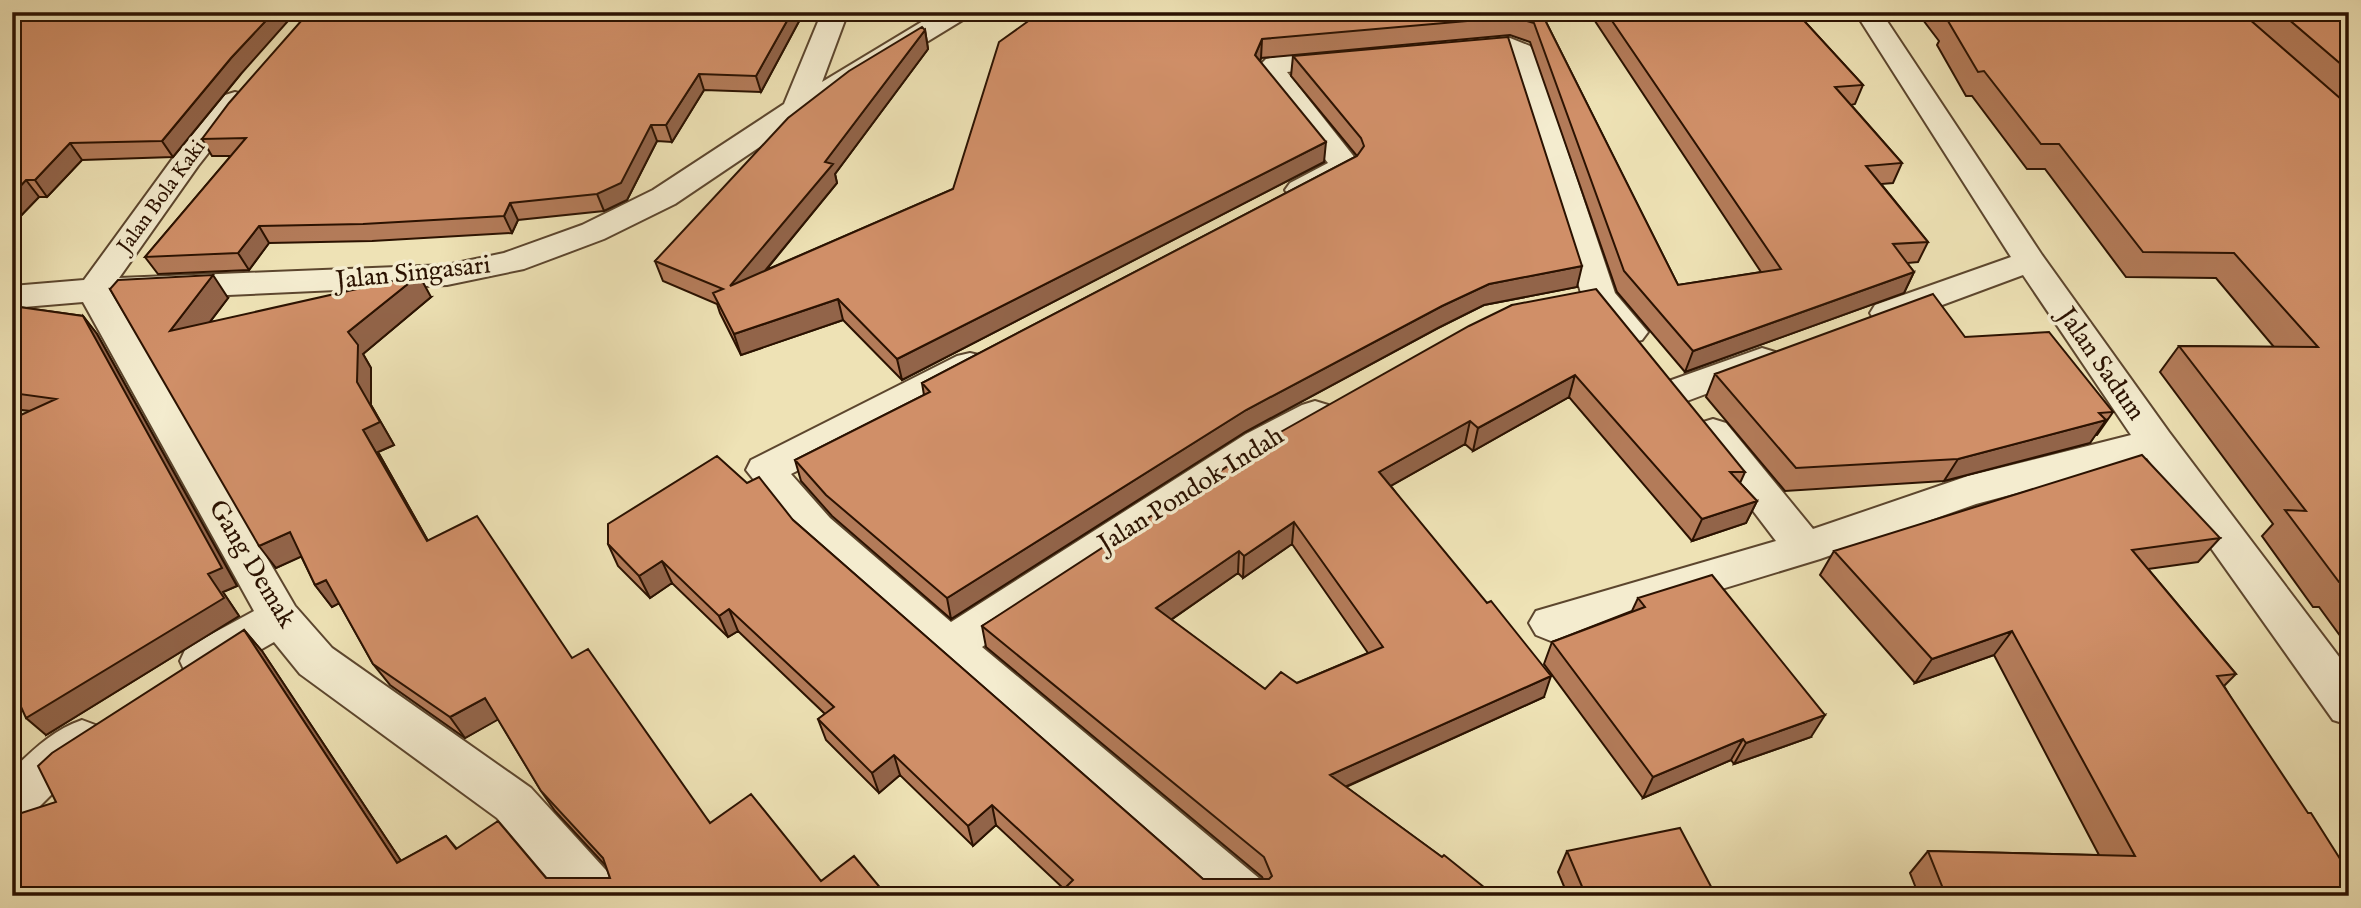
<svg xmlns="http://www.w3.org/2000/svg" width="2361" height="908" viewBox="0 0 2361 908" font-family="'IM FELL English',serif">
	<style>
		.lines { fill: none; stroke-linecap: round; stroke-linejoin: round }
		.street-casing { stroke: #5c462e; stroke-width: 4 }
		.street { fill: #f4eccf; fill-rule: evenodd }
		.wall { fill: #b37b59; stroke: #2b1201; stroke-width: 2; fill-rule: evenodd }
		.shaded-wall { fill: #926449; stroke: #2b1201; stroke-width: 2 }
		.building { fill: #d08f68; stroke: #2b1201; stroke-width: 2; fill-rule: evenodd }
		.labels { text-anchor: middle; dominant-baseline: central; stroke-width: 7; stroke-linejoin: round; paint-order: stroke }
		.far-street-label { font-size: 21px; fill: #2b1201; stroke: #f4eccf }
		.street-label { font-size: 26px; fill: #2b1201; stroke: #f4eccf }
	</style>
	<rect width="100%" height="100%" fill="#eee2b5"/>
	<filter id="stains"><feTurbulence type="fractalNoise" baseFrequency=".00286" numOctaves="4"/><feColorMatrix values="0 0 0 0 .2 0 0 0 0 .09 0 0 0 0 .02 0 0 0 .5 -.17"/></filter>
	<radialGradient id="worn" r=".72"><stop offset=".6" stop-color="#630" stop-opacity="0"/><stop offset="1" stop-color="#630" stop-opacity=".3"/></radialGradient>
	<g class="lines">
		<defs>
			<path id="street" d="M822,12H848L822,82L938,12H970L966,18L807,115L675,204L604,239L524,269L447,285L117,300L295,606L332,648L531,788L614,879L621,896H563L497,818L300,674L274,642L218,674L202,679L186,674L180,661L186,648L254,611L83,302L12,308V286L84,280L176,154L225,95L235,92L245,95L249,101L198,166L119,278L447,265L504,253L582,225L653,190L784,104Z
				M1855,12H1881L2042,255L2169,432L2349,670V725L2333,720L2147,458L1976,504L1820,559L1551,641L1536,635L1529,623L1536,611L1776,541L1700,441L1694,432L1700,423L1713,419L1726,423L1813,529L1968,476L2131,435L2023,275L1899,321L1887,324L1875,321L1870,313L1875,305L2011,257Z
				M1510,38L1530,46L1534,52L1615,293L1648,332L1642,340L1630,343L1618,340L1582,296L1508,56L1459,58L1449,56L1445,50L1449,44Z
				M1343,51L1353,53L1357,59L1353,65L1287,72L1359,163C1351,182 1310,201 1290,197L1285,190L1290,183L1328,163L1256,69L1266,59L1276,57Z
				M1762,348L1775,352L1780,360L1775,368L1679,404L1666,400L1661,391L1666,382Z
				M970,353L983,356L988,365L983,374L791,474L830,518L951,622L1246,434L1302,405L1315,401L1328,405L1334,414L1328,423L1274,454L982,647L1260,879L1267,896H1204L802,540L746,470L751,460L957,356Z
				M82,720L98,726L105,740L98,754L74,772L29,817L12,824V770C34,749 53,730 82,720Z"/>
		</defs>
		<use href="#street" class="street-casing"/>
		<use href="#street" class="street"/>
	</g>
	<path class="wall" d="M12,12L240,75L173,157L82,160L47,197H39L12,225Z
		M804,12L761,92L704,90L672,142L657,141L627,200L604,211L518,220L512,233L372,241L269,243L249,270L158,274L145,257L231,156H212L202,139Z
		M1541,12L1678,285L1761,272L1589,12H1796L1863,85L1855,104L1851,105L1902,163L1893,183L1881,184L1928,242L1918,262L1907,263L1914,272L1904,293L1685,372L1617,292L1530,42L1510,35L1261,58L1260,62L1324,162L902,380L843,320L741,355L720,313L717,304L663,281L655,261L925,30L928,49L835,174L837,183L766,270L953,189L1145,20Z
		M1917,12H2349V648L2319,607H2313L2262,536L2273,524L2160,372L2179,346L2274,347L2216,278L2126,277L2045,169H2027L1972,96H1966L1937,45L1939,41Z
		M1293,56L1577,287L1484,305L1438,328L1245,432L951,619L832,516L801,481L795,460L924,395L922,383L1357,156L1291,76Z
		M110,289L228,298L210,322L431,297L363,354L371,368V405L394,445L378,452L428,541L572,658L710,823L821,881L887,896H12L56,802L244,630L262,651L401,861L446,836L457,849L546,878H610L606,866L555,811L541,791L498,719L465,738L390,685L373,664L339,603L332,607L315,585L301,556L276,568Z
		M1512,305L1745,472L1740,483L1757,501L1746,523L1692,541L1569,397L1473,451L1465,444L1391,486L1544,697L1346,787L1495,896L1064,889L996,825L973,846L900,775L879,793L826,740L818,719L825,714L738,631L728,637L672,583L650,598L618,566L608,544L747,483L793,520L1203,879H1263L1262,877L986,647L982,626ZM1292,544L1368,653L1297,683L1265,689L1171,620L1238,573L1243,578Z
		M12,306L83,316L97,334L237,586L223,592L239,616L46,735L30,411L12,409Z
		M1965,337L2113,412L2097,435H2095L2090,443L1944,481L1785,491L1706,397L1715,374Z
		M2220,538L2198,562L2148,569L2236,674L2224,686L2349,896H1919L1910,873L1928,851L2099,855L1994,655L1915,683L1820,575L1834,551Z
		M1638,598L1811,737L1734,764L1731,760L1643,798L1544,664L1552,642L1632,611Z
		M1567,851L1716,896H1568L1558,872Z"/>
	<path class="shaded-wall" d="M274,12H296L240,75L173,157L162,141L231,58Z
		M792,12H804L761,92L756,76Z
		M925,30L928,49L835,174L837,183L736,306L730,286Z
		M1262,39L1261,58L1254,75L1255,55Z
		M699,74L704,90L672,142L666,125Z
		M651,125L657,141L627,200L604,211L597,194Z
		M1326,142L1324,162L902,380L897,359Z
		M70,143L82,160L47,197L35,180Z
		M26,180L39,197L12,225V195Z
		M510,203L518,220L512,233L504,216Z
		M259,226L269,243L249,270L238,253Z
		M1582,266L1577,287L1484,305L1438,328L1245,432L951,619L947,598L1246,410L1442,306L1489,284Z
		M1914,272L1904,293L1685,372L1693,351Z
		M213,275L228,298L186,353L170,331Z
		M419,275L431,297L363,354L371,368V405L394,445L378,452L441,564L427,541L363,430L348,332Z
		M838,299L843,320L741,355L734,334Z
		M83,316L97,334L237,586L223,592L239,616L46,735L26,718Z
		M1575,375L1569,397L1473,451L1478,428Z
		M2106,420L2090,443L1944,481L1958,459Z
		M1470,421L1465,444L1376,494L1379,472Z
		M1757,501L1746,523L1692,541L1702,519Z
		M1294,522L1292,544L1243,578L1244,556Z
		M290,532L307,554L276,568L259,546Z
		M1239,551L1238,573L1156,630V608Z
		M662,561L672,583L650,598L639,576Z
		M326,580L342,602L332,607L315,585Z
		M729,609L738,631L728,637L719,616Z
		M244,630L262,651L415,882L397,863Z
		M2012,631L1994,655L1915,683L1932,659Z
		M1551,676L1544,697L1327,795L1330,775Z
		M485,698L499,719L465,738L450,717Z
		M1825,715L1811,737L1734,764L1746,743Z
		M1743,739L1731,760L1643,798L1653,777Z
		M894,755L900,775L879,793L872,773Z
		M992,805L996,825L973,846L968,826Z"/>
	<path class="building" d="M12,12H274L231,58L162,141L70,143L35,180H26L12,195Z
		M309,12H792L756,76L699,74L666,125H651L621,183L597,194L510,203L504,216L363,224L259,226L238,253L145,257L246,138L202,139L229,103Z
		M1041,12H1119L1145,20L1146,12H1541L1678,285L1781,269L1606,12H1796L1863,85L1835,87L1902,163L1866,166L1928,242L1893,244L1914,272L1693,351L1624,271L1534,23L1513,17L1262,39L1255,55L1326,142L897,359L838,299L734,334L713,293L723,289L655,261L788,118L849,71L922,27L925,30L825,162L833,164L730,286L953,189L999,42Z
		M1946,12H2241L2349,106V139H2345L2349,143V587L2345,582H2339L2285,510L2306,511L2179,346L2318,347L2234,253L2143,252L2059,144H2041L1984,71L1978,72L1948,21H1953Z
		M2280,12H2349V71Z
		M1508,37L1582,266L1489,284L1442,306L1246,410L947,598L826,495L795,460L930,392L922,383L1357,156L1364,146L1361,138L1293,56Z
		M213,275L170,331L419,275L348,332L358,345L357,382L380,422L363,430L427,541L477,516L572,658L588,649L710,823L751,794L821,881L854,856L887,896H12V816L56,802L38,766L52,753L244,630L397,863L446,836L456,849L498,821L546,878H610L603,858L541,791L485,698L450,717L373,664L326,580L315,585L290,532L259,546L110,289L118,280Z
		M1596,289L1745,472H1730L1757,501L1702,519L1575,375L1478,428L1470,421L1379,472L1487,603L1491,601L1551,676L1330,775L1442,857L1444,855L1495,896H1057L1073,880L992,805L968,826L894,755L872,773L818,719L834,707L729,609L719,616L662,561L639,576L608,544V524L717,456L747,483L759,477L793,520L1203,879H1269L1272,876L1264,857L982,626L1277,434L1469,326L1512,305ZM1294,522L1383,647L1297,683L1281,672L1265,689L1156,608L1239,551L1244,556Z
		M1933,294L1965,337L2049,332L2113,412L2099,413L2106,420L1958,459L1796,468L1715,374Z
		M12,306L83,316L222,568L208,574L224,598L26,718L12,687V419L56,399L12,393Z
		M2142,455L2220,538L2132,550L2236,674L2217,676L2308,813H2311L2349,873V896H1946L1928,851L2135,856L2012,631L1932,659L1834,551Z
		M1712,575L1825,715L1746,743L1743,739L1653,777L1552,642L1645,607L1638,598Z
		M1680,828L1716,896H1586L1567,851Z"/>
	<g class="labels">
		<g class="far-street-label">
			<text transform="translate(162 197) rotate(-54)">Jalan Bola Kaki</text>
		</g>
		<g class="street-label">
			<text transform="translate(413 273) rotate(-6)">Jalan Singasari</text>
			<text transform="translate(2101 364) rotate(55)">Jalan Sadum</text>
			<text transform="translate(1191 490) rotate(-32)">Jalan Pondok Indah</text>
			<text transform="translate(252 564) rotate(59)">Gang Demak</text>
		</g>
	</g>
	<rect width="2361" height="908" fill="none" stroke="#eee2b5" stroke-width="42"/>
	<rect x="14" y="14" width="2333" height="880" fill="none" stroke="#2b1201" stroke-width="3.5"/>
	<rect x="21" y="21" width="2319" height="866" fill="none" stroke="#2b1201" stroke-width="2"/>
	<rect width="100%" height="100%" filter="url(#stains)"/>
	<rect width="100%" height="100%" fill="url(#worn)"/>
</svg>
